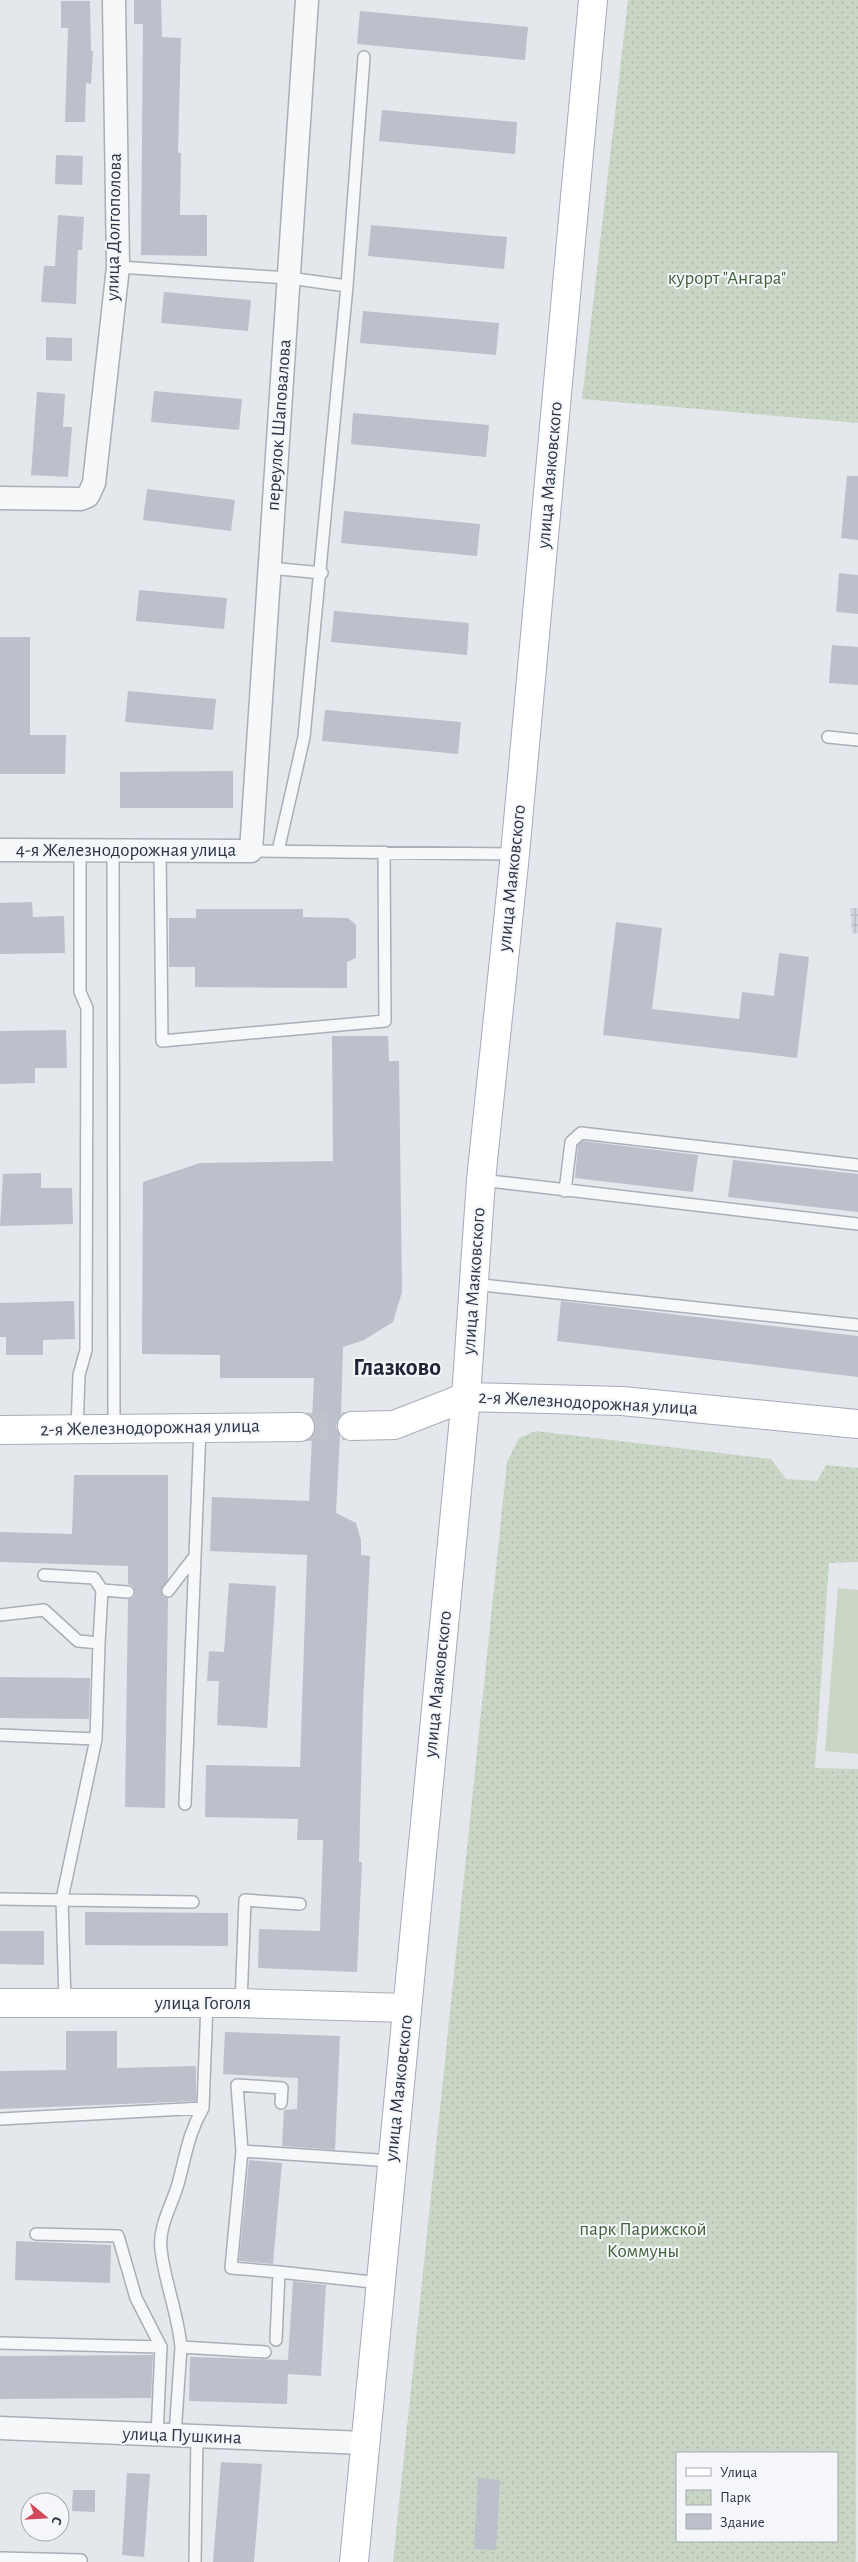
<svg xmlns="http://www.w3.org/2000/svg" width="858" height="2562" viewBox="0 0 858 2562" font-family="'Alegreya Sans',sans-serif">
	<style>
		.industrial { fill: url(#industrial-grid) }
		.park { fill: url(#park-dots); fill-rule: evenodd }
		.pitch { fill: #c9d6c5 }
		.building { fill: #bbc0ca }
		.lines { fill: none; stroke-linecap: round; stroke-linejoin: round }
		.secondary-tunnel { stroke: #bfc3cb; stroke-width: 28; stroke-dasharray: 28 14; stroke-linecap: butt }
		.service-casing { stroke: #a9aeb7; stroke-width: 14 }
		.minor-casing { stroke: #a9aeb7; stroke-width: 25 }
		.secondary-casing { stroke: #a9aeb7; stroke-width: 30 }
		.primary-casing { stroke: #a3abb8; stroke-width: 30 }
		.service { stroke: #f7f8fa; stroke-width: 11 }
		.minor { stroke: #f7f8fa; stroke-width: 22 }
		.secondary { stroke: #fff; stroke-width: 28 }
		.primary { stroke: #fff; stroke-width: 28 }
		.labels { text-anchor: middle; dominant-baseline: central; stroke-width: 4; stroke-linejoin: round; paint-order: stroke }
		.street-label { font-size: 19px; fill: #2b3445; stroke: #f4f6f9 }
		.park-label { font-size: 19px; fill: #3f6138; stroke: #f4f6f9 }
		.district-label { font-size: 24px; font-weight: bold; fill: #1d2536; stroke: #f4f6f9 }
	</style>
	<defs>
		<pattern id="industrial-grid" width="8" height="8" patternUnits="userSpaceOnUse" patternTransform="scale(1.25)"><rect width="8" height="8" fill="#d2d6de"/><path d="M0 4h8M4 0v8" fill="none" stroke="#b4b8c0"/></pattern>
		<pattern id="park-dots" width="8" height="8" patternUnits="userSpaceOnUse" patternTransform="scale(1.25)"><rect width="8" height="8" fill="#c9d6c5"/><path d="M2 2h.1M6 6h.1" fill="none" stroke="#adb8ab" stroke-width="1.8" stroke-linecap="round"/></pattern>
	</defs>
	<rect width="100%" height="100%" fill="#e4e7ec"/>
	<path class="industrial" d="M850,908H858V933L852,934Z"/>
	<path class="park" d="M628,0H858V423L582,399Z
		M536,1431L771,1459L786,1479L817,1481L826,1465L858,1468V1562L829,1563L815,1768L858,1769L856,2562H393L507,1462L519,1438ZM677,2453H837V2541H677Z"/>
	<path class="pitch" d="M838,1588L858,1590V1754L825,1751Z"/>
	<path class="building" d="M134,0H161L162,37L181,38L178,153H181L180,215H207V256L141,255L143,24H134Z
		M61,1H90L91,51H93L91,84L86,83L85,122H65L68,28H61Z
		M360,11L528,27L525,60L357,44Z
		M382,110L517,122L515,154L379,141Z
		M56,155L83,156L82,185L55,184Z
		M58,215L84,217L82,250H78L76,304L41,302L44,266H55Z
		M371,225L507,237L504,269L368,256Z
		M164,292L251,300L248,331L161,323Z
		M363,311L499,323L496,355L360,343Z
		M46,337L72,338V361L46,360Z
		M154,391L242,399L239,430L151,422Z
		M37,392L65,394L63,427H72L68,477L31,475Z
		M353,413L489,425L486,457L351,444Z
		M847,476H858V540L841,538Z
		M147,489L235,500L231,531L143,520Z
		M344,511L480,524L477,556L341,543Z
		M839,573L858,575V614L836,612Z
		M139,590L227,598L224,629L136,621Z
		M334,611L469,623L467,655L331,642Z
		M0,637H30V735H66L65,774H0Z
		M832,645L858,647V685L829,683Z
		M128,691L216,699L213,730L125,722Z
		M325,710L461,722L458,754L322,741Z
		M233,771V808H120V772Z
		M32,902L33,917L64,916L65,953L0,954V903Z
		M196,909H303V917L348,918L356,925V958L347,962V988L195,987V967H169V918H196Z
		M616,922L662,928L652,1009L739,1019L742,992L774,996L779,953L809,957L797,1058L603,1035Z
		M66,1030L67,1068H35V1083L0,1084V1031Z
		M332,1036H388L389,1061H399L402,1292L393,1322L364,1340L343,1347L341,1416L336,1426L340,1435L336,1513L356,1523L361,1540V1555L370,1556L363,1706L359,1862H362L357,1972L258,1968L259,1929L320,1931L323,1840H297L298,1819L205,1817L206,1765L300,1767L307,1555L210,1551L212,1497L309,1501L312,1437L316,1427L312,1418L314,1378H220V1355L142,1354L143,1182L200,1163L333,1161Z
		M583,1141L698,1155L693,1192L575,1178L578,1145Z
		M733,1160L858,1174V1212L728,1197Z
		M41,1173V1188H72L73,1224L0,1226L3,1174Z
		M74,1301L75,1339L43,1340V1355H6V1337H0V1303Z
		M561,1301L858,1336V1377L557,1341Z
		M74,1475H168V1579L161,1590L163,1597L168,1598L165,1808L125,1807L128,1599L134,1597L135,1592L133,1586L128,1584V1566L0,1562V1532L72,1534Z
		M229,1583L276,1586L267,1728L217,1725L219,1681H207L209,1651L224,1652Z
		M0,1677L90,1678L89,1719L0,1718Z
		M85,1912L228,1913V1946L85,1945Z
		M0,1931H44V1965L0,1964Z
		M66,2031H117V2068L196,2066V2101L0,2109V2071L66,2070Z
		M225,2032L340,2036L335,2150L282,2146L284,2110L297,2109L298,2078L223,2074Z
		M249,2160L282,2163L273,2264L239,2261Z
		M16,2241L111,2245L110,2283L15,2280Z
		M293,2281L326,2285L321,2376L288,2374L287,2404L189,2401L190,2357L288,2360Z
		M153,2355L151,2398L0,2399V2356Z
		M221,2462L262,2464L254,2562H213Z
		M127,2473L150,2474L144,2557L122,2555Z
		M478,2478L500,2480L496,2550L474,2549Z
		M73,2490H95V2512L72,2511Z"/>
	<g class="lines">
		<path class="secondary-tunnel" d="M300,1427L352,1426"/>
		<defs>
			<path id="service" d="M118,267L289,278L347,286
				M270,568L322,573
				M828,737L858,740
				M113,850L114,1428
				M160,850L162,1041L385,1021L384,852
				M251,851L515,854
				M278,851L304,737L347,286L364,57
				M481,1180L858,1224
				M565,1191L571,1142L581,1133L858,1165
				M473,1284L858,1325
				M77,1430L79,1375L86,1350L87,1008L80,992V850
				M44,1575L94,1578L102,1590
				M168,1591L195,1556L200,1429
				M0,1615L44,1610L78,1641L99,1643L102,1590L128,1592
				M0,1735L96,1739
				M185,1804L195,1556
				M0,1899L193,1902
				M65,2003L62,1899L96,1739L99,1643
				M241,2003L245,1900L300,1904
				M0,2119L203,2108L207,2003
				M242,2151L392,2161
				M36,2234L118,2236L136,2298L161,2347L157,2435
				M279,2272L381,2283
				M276,2340L279,2272L231,2268L242,2151L237,2085L282,2088L281,2103
				M0,2343L161,2347
				M181,2347C178,2314 165,2283 161,2250C158,2227 172,2205 178,2184C186,2155 188,2134 203,2108
				M175,2435L181,2347L265,2352
				M0,2558L81,2560V2562
				M195,2562L197,2436"/>
			<path id="minor" d="M0,498L81,499L88,496L94,483L118,267L114,0
				M0,850L251,851L307,0
				M0,2428L364,2443"/>
			<path id="secondary" d="M352,1426L394,1425L466,1397
				M0,1430L300,1427
				M0,2003H241L407,2008"/>
			<path id="primary" d="M466,1397L622,1401L858,1424
				M354,2562L466,1397L481,1180L515,854L593,0"/>
		</defs>
		<use href="#service" class="service-casing"/>
		<use href="#minor" class="minor-casing"/>
		<use href="#secondary" class="secondary-casing"/>
		<use href="#primary" class="primary-casing"/>
		<use href="#service" class="service"/>
		<use href="#minor" class="minor"/>
		<use href="#secondary" class="secondary"/>
		<use href="#primary" class="primary"/>
	</g>
	<g class="labels">
		<g class="street-label">
			<text transform="translate(114 227) rotate(-89)">улица Долгополова</text>
			<text transform="translate(279 425) rotate(-86)">переулок Шаповалова</text>
			<text transform="translate(550 475) rotate(-85)">улица Маяковского</text>
			<text x="126" y="850">4-я Железнодорожная улица</text>
			<text transform="translate(512 878) rotate(-84)">улица Маяковского</text>
			<text transform="translate(474 1281) rotate(-86)">улица Маяковского</text>
			<text transform="translate(588 1403) rotate(3)">2-я Железнодорожная улица</text>
			<text transform="translate(150 1428) rotate(-1)">2-я Железнодорожная улица</text>
			<text transform="translate(438 1684) rotate(-84)">улица Маяковского</text>
			<text x="203" y="2003">улица Гоголя</text>
			<text transform="translate(399 2088) rotate(-84)">улица Маяковского</text>
			<text transform="translate(182 2436) rotate(2)">улица Пушкина</text>
		</g>
		<g class="park-label">
			<text x="727" y="278">курорт "Ангара"</text>
			<text x="643" y="2229">парк Парижской<tspan x="643" dy="22">Коммуны</tspan></text>
		</g>
		<g class="district-label">
			<text x="397" y="1368">Глазково</text>
		</g>
	</g>
	<rect x="676" y="2452" width="162" height="90" fill="#f4f6f9" stroke="#a4a8b1"/>
	<rect x="686" y="2468" width="25" height="8" fill="#ffffff" stroke="#a4a8b1"/>
	<text x="720" y="2477" font-size="15" fill="#2b3445">Улица</text>
	<rect x="686" y="2490" width="25" height="15" fill="url(#park-dots)" stroke="#a4a8b1"/>
	<text x="720" y="2502" font-size="15" fill="#2b3445">Парк</text>
	<rect x="686" y="2514" width="25" height="15" fill="#bbc0ca" stroke="#a4a8b1"/>
	<text x="720" y="2527" font-size="15" fill="#2b3445">Здание</text>
	<g transform="translate(45 2517) rotate(108)"><circle r="24" fill="#f4f6f9" stroke="#a4a8b1"/>
	<path d="M0-4L9 19L0 12L-9 19Z" fill="#d1495b"/>
	<text y="-8" font-size="14" font-weight="bold" text-anchor="middle" fill="#2b3445">С</text>
	</g>
</svg>
